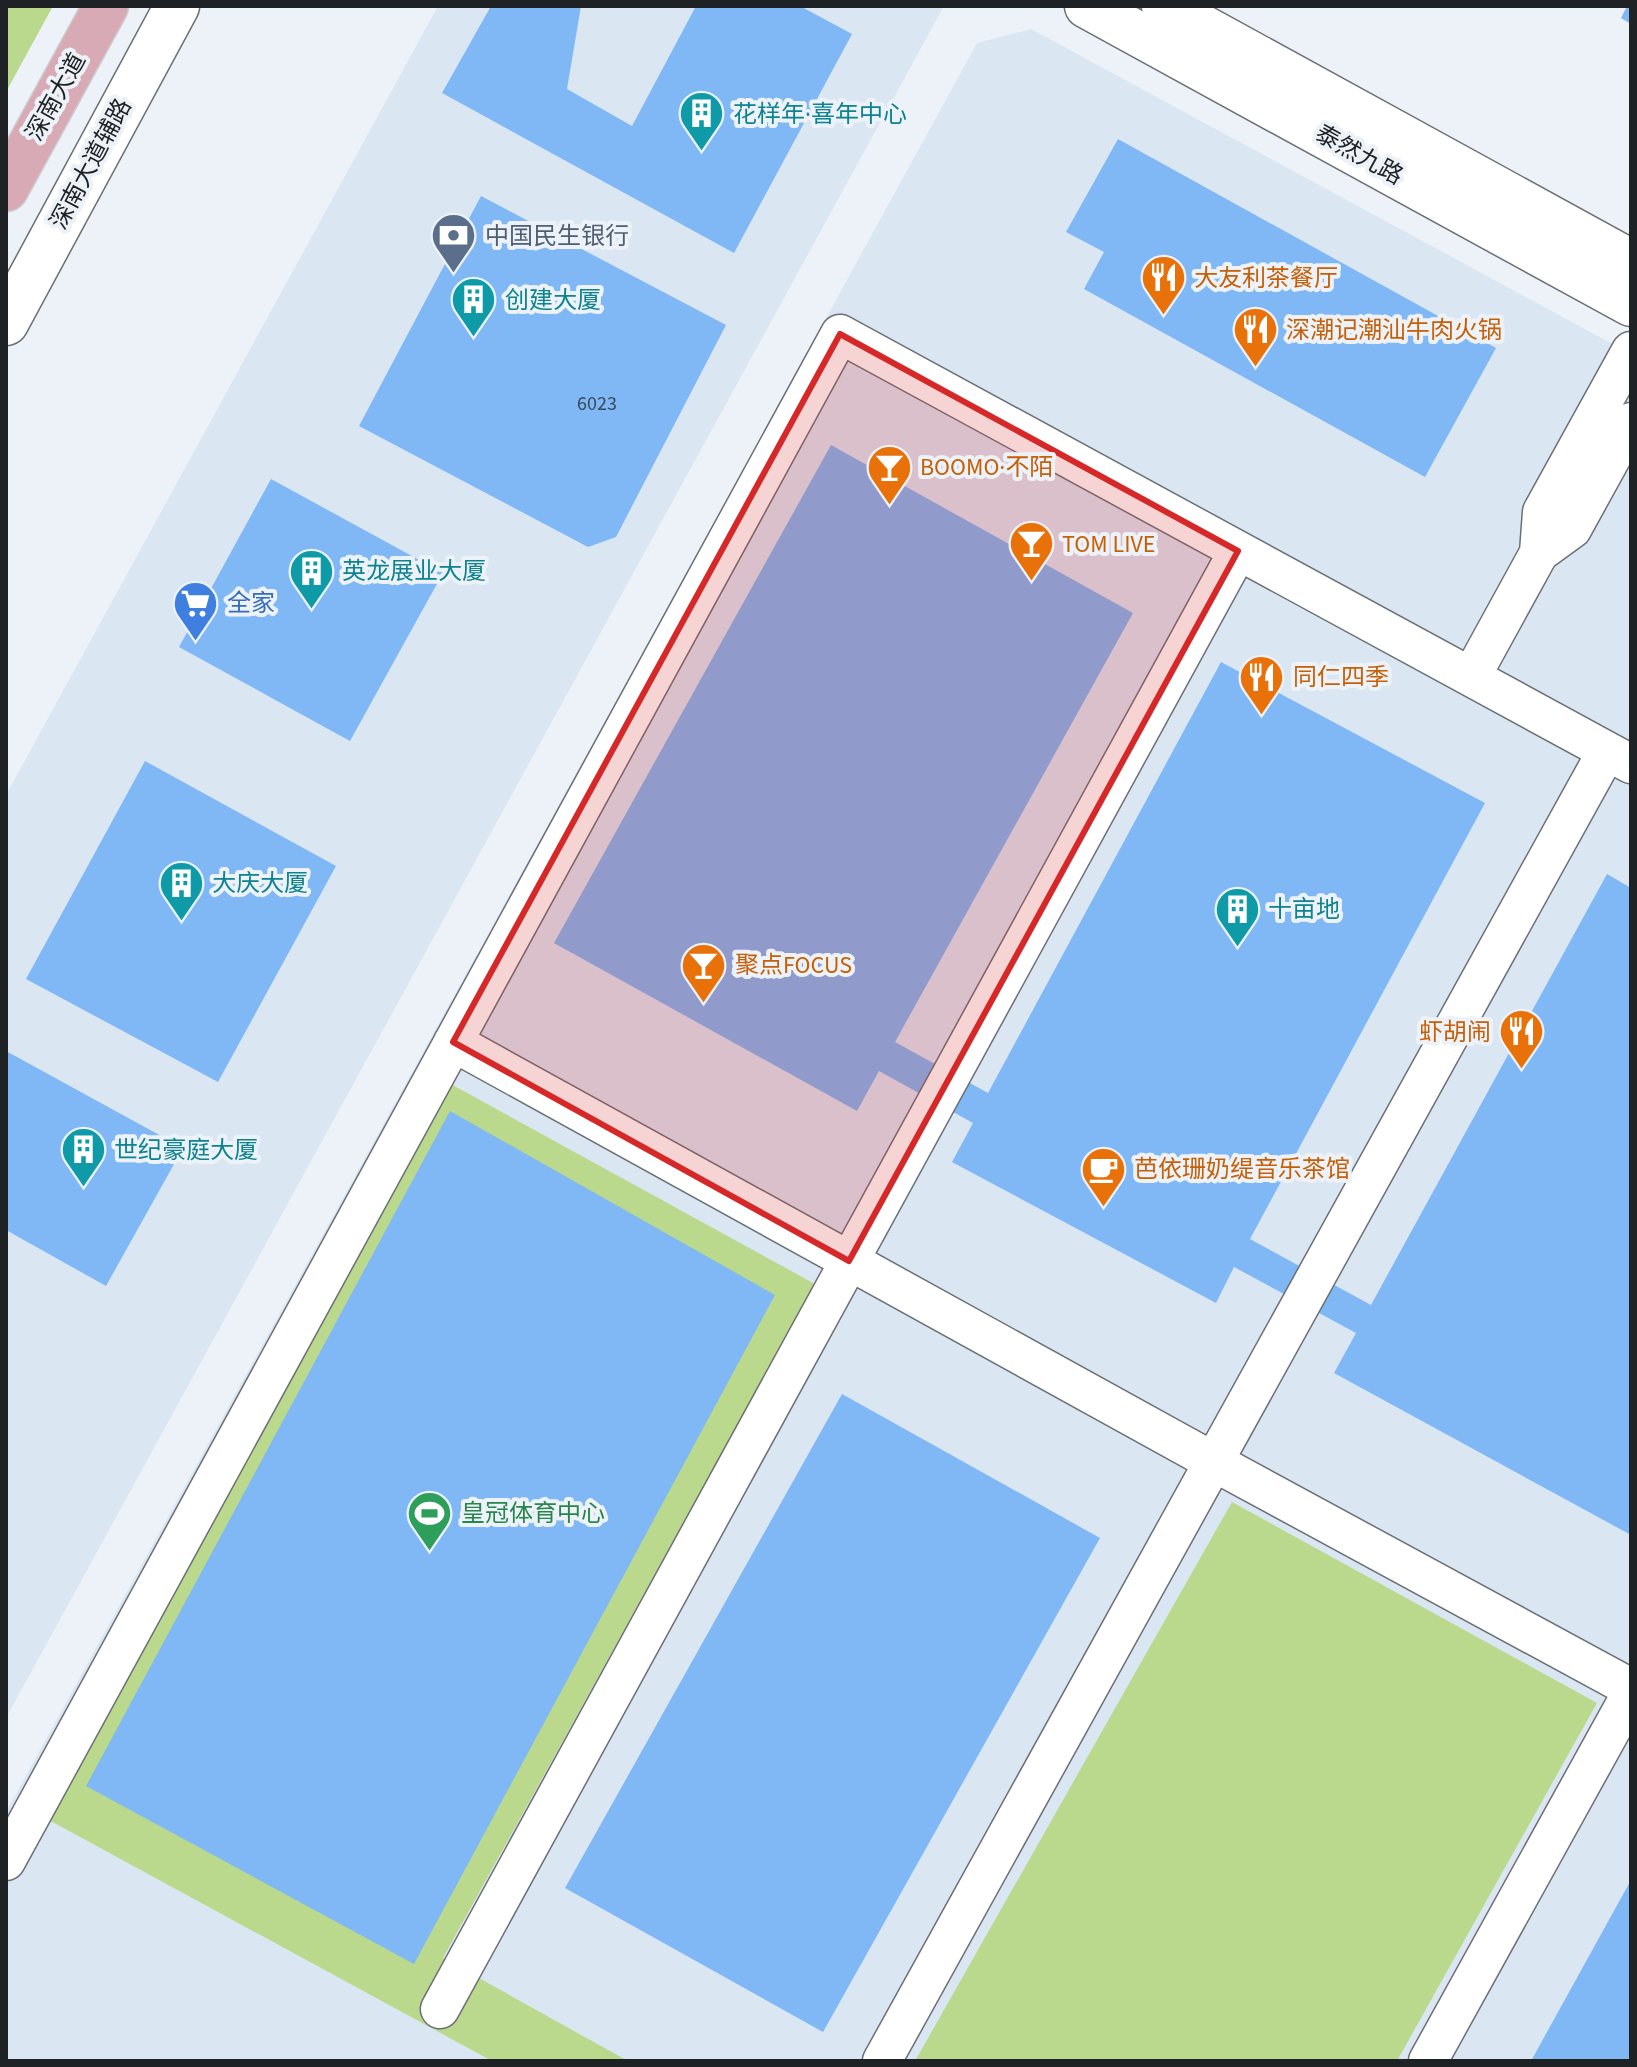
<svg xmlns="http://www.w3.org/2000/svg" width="1637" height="2067" viewBox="0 0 1637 2067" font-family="'Source Sans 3','Noto Sans SC',sans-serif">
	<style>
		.built { fill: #dbe6f3 }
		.green { fill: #bbd98d }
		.building { fill: #7fb8f4 }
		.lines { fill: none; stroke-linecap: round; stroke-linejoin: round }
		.minor-casing { stroke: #6a7075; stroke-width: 41 }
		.tertiary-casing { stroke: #6a7075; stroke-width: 47 }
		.secondary-casing { stroke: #6a7075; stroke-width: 47 }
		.primary-casing { stroke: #cececf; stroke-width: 47 }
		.minor { stroke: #fff; stroke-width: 38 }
		.tertiary { stroke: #fff; stroke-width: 44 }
		.secondary { stroke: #fff; stroke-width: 44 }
		.primary { stroke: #d7aab5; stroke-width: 44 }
		.marked { fill: #d62828; fill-opacity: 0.2; stroke: #d62828; stroke-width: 6; stroke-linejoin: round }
		.labels { text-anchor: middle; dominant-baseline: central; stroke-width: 8; stroke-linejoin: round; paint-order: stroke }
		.number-label { font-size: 20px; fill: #374858 }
		.street-label { font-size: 24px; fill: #1f2224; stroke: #ecf2f8 }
		.culture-label { font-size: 24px; fill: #0d838f; stroke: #ecf2f8; text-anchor: start }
		.service-label { font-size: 24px; fill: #4e5e75; stroke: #ecf2f8; text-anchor: start }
		.food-label { font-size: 24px; fill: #c56008; stroke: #ecf2f8; text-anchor: start }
		.shop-label { font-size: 24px; fill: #366cbe; stroke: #ecf2f8; text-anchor: start }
		.leisure-label { font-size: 24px; fill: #27864d; stroke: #ecf2f8; text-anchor: start }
	</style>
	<rect width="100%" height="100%" fill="#ecf2f8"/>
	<path class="built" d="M438,6H944L6,1718V795Z
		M1031,29L1631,354V2061H6V1812L977,43Z"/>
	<path class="green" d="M6,6H53L6,92Z
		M449,1083L815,1284L443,1958L628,2061H492L47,1819Z
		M1232,1502L1597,1703L1397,2061H915Z"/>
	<path class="building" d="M491,6H581L567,89L632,126L696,6H800L852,34L734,253L442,93Z
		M1627,6H1631V24L1621,18Z
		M1118,139L1496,348L1425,477L1084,289L1104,252L1066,232Z
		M481,196L726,325L616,537L588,547L359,426Z
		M831,445L1133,613L895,1042L988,1093L1221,662L1485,803L1250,1239L1371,1305L1607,874L1631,888V1535L1334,1373L1356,1333L1234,1267L1216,1303L952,1162L973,1123L879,1071L857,1111L554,943Z
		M271,479L443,573L350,741L179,647Z
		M145,761L336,866L218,1082L26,979Z
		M6,1051L183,1148L106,1286L6,1230Z
		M450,1111L775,1295L414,1964L86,1786Z
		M842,1394L1100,1538L823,2032L565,1888Z
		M1631,1880V2061H1531Z"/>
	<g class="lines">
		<defs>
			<path id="minor" d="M1539,553L1542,512L1631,351
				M1471,677L1539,553L1572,529L1631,422
				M453,1042L1214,1462L1631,1688
				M6,1861L840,334L1631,764
				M440,2009L1238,551
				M882,2061L1607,751
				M1428,2061L1631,1694"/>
			<path id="tertiary" d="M1087,6L1631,304
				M1164,6L1631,262"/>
			<path id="secondary" d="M6,323L177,6"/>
			<path id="primary" d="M6,189L106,6"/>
		</defs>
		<use href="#minor" class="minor-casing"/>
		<use href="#tertiary" class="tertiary-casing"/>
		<use href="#secondary" class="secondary-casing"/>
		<use href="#primary" class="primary-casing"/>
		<use href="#minor" class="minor"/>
		<use href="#tertiary" class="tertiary"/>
		<use href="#secondary" class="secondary"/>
		<use href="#primary" class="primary"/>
	</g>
	<path class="marked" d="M840,334L1238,551L849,1261L453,1042Z"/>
	<defs>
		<symbol id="building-pin" viewBox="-11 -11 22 30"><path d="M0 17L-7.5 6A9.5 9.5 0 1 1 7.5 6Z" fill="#0f9aa8" stroke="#ecf2f8"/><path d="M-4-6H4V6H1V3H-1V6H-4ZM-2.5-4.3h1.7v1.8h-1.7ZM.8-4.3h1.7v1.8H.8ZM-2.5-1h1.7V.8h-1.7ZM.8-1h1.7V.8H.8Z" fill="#fff"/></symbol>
		<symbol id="bank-pin" viewBox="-11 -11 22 30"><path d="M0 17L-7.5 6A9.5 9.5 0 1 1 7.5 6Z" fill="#5c6f8a" stroke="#ecf2f8"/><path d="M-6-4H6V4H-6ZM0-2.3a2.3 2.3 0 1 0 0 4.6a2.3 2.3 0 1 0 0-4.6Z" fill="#fff"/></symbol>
		<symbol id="restaurant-pin" viewBox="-11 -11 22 30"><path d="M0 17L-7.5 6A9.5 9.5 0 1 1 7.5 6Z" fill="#e8710a" stroke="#ecf2f8"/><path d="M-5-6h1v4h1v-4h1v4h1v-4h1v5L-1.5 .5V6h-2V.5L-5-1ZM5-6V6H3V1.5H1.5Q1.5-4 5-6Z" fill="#fff"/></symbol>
		<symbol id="bar-pin" viewBox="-11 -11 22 30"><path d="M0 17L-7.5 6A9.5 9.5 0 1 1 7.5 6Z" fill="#e8710a" stroke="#ecf2f8"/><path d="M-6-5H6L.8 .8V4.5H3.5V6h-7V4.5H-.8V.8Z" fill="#fff"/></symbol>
		<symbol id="supermarket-pin" viewBox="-11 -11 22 30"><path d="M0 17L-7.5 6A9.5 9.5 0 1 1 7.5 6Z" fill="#3f7fe0" stroke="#ecf2f8"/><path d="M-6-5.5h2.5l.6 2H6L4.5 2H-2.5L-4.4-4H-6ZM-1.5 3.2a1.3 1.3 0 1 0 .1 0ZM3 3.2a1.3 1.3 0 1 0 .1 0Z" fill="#fff"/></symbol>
		<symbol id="cafe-pin" viewBox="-11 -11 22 30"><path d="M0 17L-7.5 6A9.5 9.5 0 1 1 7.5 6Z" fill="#e8710a" stroke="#ecf2f8"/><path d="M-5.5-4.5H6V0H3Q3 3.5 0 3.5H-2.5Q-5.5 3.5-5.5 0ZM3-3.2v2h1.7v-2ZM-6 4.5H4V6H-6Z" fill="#fff"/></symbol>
		<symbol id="stadium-pin" viewBox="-11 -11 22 30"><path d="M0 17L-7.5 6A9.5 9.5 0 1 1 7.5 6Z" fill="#2e9e5b" stroke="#ecf2f8"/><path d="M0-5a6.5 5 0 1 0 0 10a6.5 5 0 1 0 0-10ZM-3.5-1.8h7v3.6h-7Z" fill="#fff"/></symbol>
	</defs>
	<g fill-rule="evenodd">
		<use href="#building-pin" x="676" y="88" width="51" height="69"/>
		<use href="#bank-pin" x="428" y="210" width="51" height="69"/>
		<use href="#restaurant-pin" x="1138" y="252" width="51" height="69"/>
		<use href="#building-pin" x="448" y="274" width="51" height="69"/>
		<use href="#restaurant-pin" x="1230" y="304" width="51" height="69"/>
		<use href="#bar-pin" x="864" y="442" width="51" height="69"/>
		<use href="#bar-pin" x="1006" y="518" width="51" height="69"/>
		<use href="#building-pin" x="286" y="546" width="51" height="69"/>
		<use href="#supermarket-pin" x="170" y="578" width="51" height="69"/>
		<use href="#restaurant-pin" x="1236" y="652" width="51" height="69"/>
		<use href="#building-pin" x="156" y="858" width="51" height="69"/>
		<use href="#building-pin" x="1212" y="884" width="51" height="69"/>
		<use href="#bar-pin" x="678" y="940" width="51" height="69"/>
		<use href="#restaurant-pin" x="1496" y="1006" width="51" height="69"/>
		<use href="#building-pin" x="58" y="1124" width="51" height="69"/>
		<use href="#cafe-pin" x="1078" y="1144" width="51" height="69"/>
		<use href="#stadium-pin" x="404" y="1488" width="51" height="69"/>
	</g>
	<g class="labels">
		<g class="number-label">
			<text x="597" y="404">6023</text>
		</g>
		<g class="street-label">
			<text transform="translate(56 97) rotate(-61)">深南大道</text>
			<text transform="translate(1359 155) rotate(29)">泰然九路</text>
			<text transform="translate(91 164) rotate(-62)">深南大道辅路</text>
		</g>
		<g class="culture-label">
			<text x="733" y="114">花样年·喜年中心</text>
			<text x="505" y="300">创建大厦</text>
			<text x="342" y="571">英龙展业大厦</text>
			<text x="212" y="883">大庆大厦</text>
			<text x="1268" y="909">十亩地</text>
			<text x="114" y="1150">世纪豪庭大厦</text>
		</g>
		<g class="service-label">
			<text x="485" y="236">中国民生银行</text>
		</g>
		<g class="food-label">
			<text x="1194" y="278">大友利茶餐厅</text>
			<text x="1286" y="330">深潮记潮汕牛肉火锅</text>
			<text x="920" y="467">BOOMO·不陌</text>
			<text x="1062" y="544">TOM LIVE</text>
			<text x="1293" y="677">同仁四季</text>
			<text x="735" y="965">聚点FOCUS</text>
			<text x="1491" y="1032" text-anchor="end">虾胡闹</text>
			<text x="1134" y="1169">芭依珊奶缇音乐茶馆</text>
		</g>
		<g class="shop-label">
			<text x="227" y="603">全家</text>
		</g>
		<g class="leisure-label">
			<text x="461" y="1513">皇冠体育中心</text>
		</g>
	</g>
	<rect width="1637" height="2067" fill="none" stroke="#1f2224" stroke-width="16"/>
</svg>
